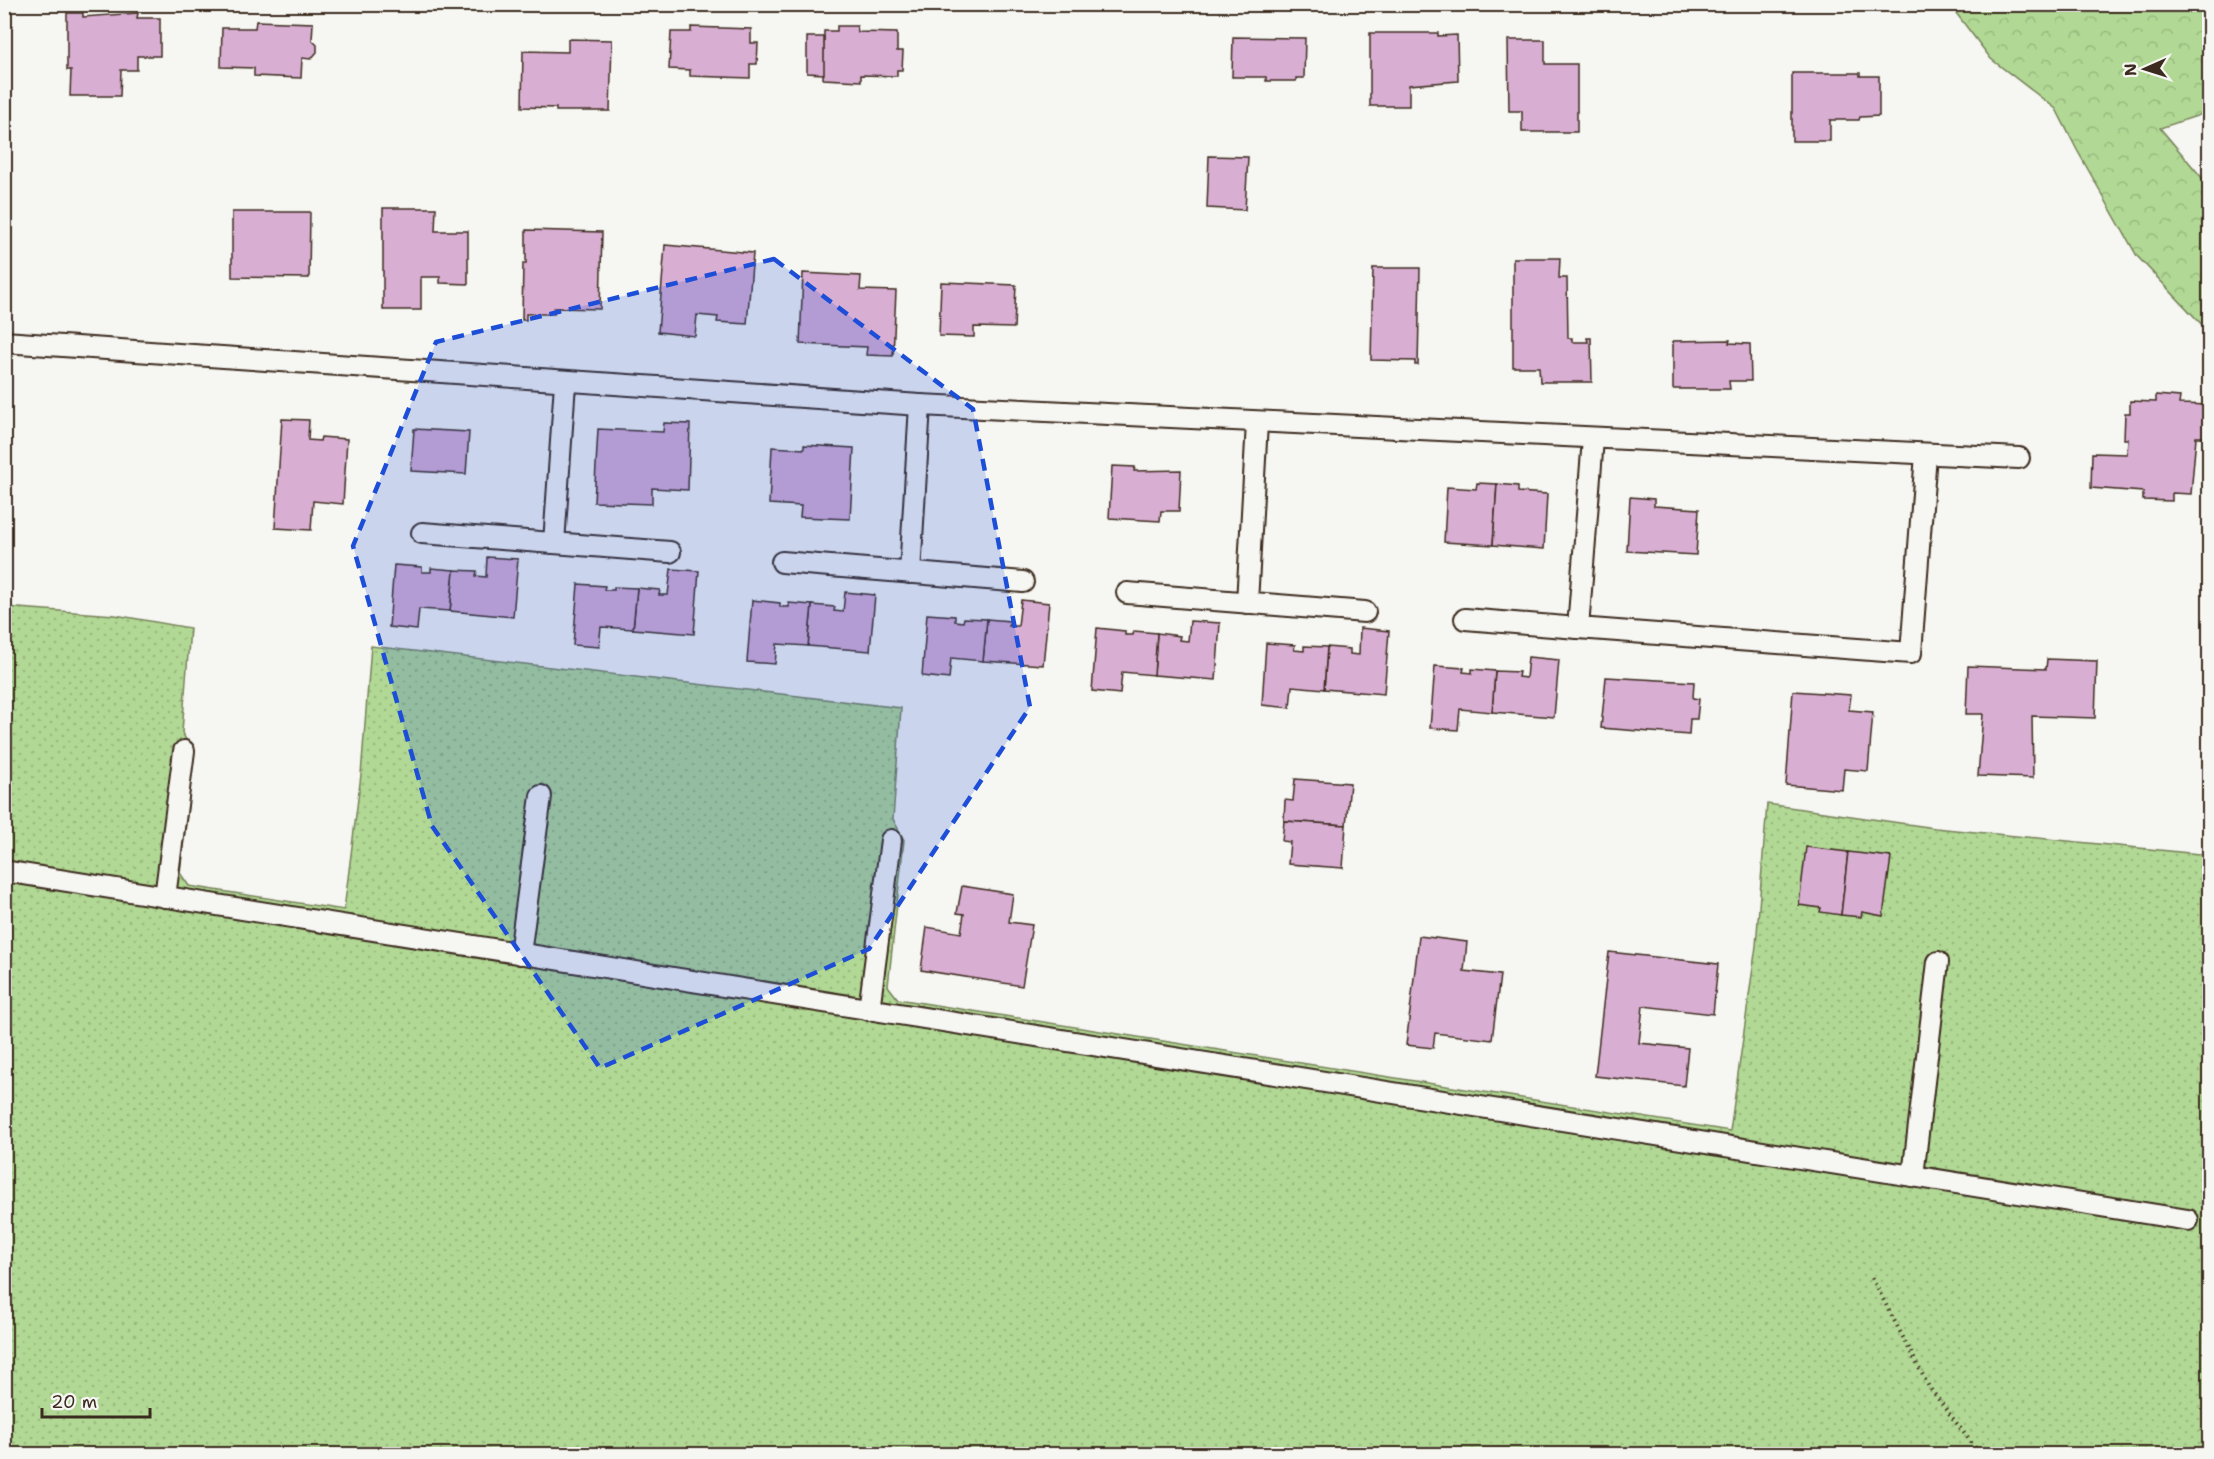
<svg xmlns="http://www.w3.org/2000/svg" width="2214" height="1459" font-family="'Shantell Sans',sans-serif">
<defs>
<pattern id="grass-dots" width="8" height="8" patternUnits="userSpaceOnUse" patternTransform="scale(1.5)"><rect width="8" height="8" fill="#b1d894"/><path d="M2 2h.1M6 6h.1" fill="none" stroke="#99ba7f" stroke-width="1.8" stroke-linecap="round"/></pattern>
<pattern id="forest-crowns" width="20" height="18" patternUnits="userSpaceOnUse" patternTransform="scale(1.5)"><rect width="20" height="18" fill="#b1d894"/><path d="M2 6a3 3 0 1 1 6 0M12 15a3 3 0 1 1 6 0" fill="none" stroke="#99ba7f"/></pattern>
</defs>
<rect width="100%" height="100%" fill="#f6f6f2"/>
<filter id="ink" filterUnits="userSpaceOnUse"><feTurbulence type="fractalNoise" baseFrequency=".0167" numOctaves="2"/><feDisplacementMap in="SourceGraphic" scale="12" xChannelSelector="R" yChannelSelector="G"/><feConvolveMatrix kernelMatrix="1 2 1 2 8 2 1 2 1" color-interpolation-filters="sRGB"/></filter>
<g filter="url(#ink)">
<path fill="url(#grass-dots)" stroke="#768159" stroke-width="1.5" d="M4 607 115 615 190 628 182 732 194 755 180 873 189 886 344 910 361 775 371 646 901 708 893 819 904 840 888 986 898 999 1730 1131 1756 946 1767 804 1935 828 2209 855V1454H5Z"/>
<path fill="url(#forest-crowns)" stroke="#768159" stroke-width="1.5" d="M1950 5H2209V112L2160 128 2209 186V332L2137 256 2077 150 2056 109 1991 59Z"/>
<g fill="#d9aed3" stroke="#3b2a1e" stroke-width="1.5">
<rect x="4" y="8" width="6" height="53"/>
<path d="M67 13H83V17L138 13 137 18H160V56H137V70H121L120 96H70L71 70H67Z"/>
<path d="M256 21 313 23 312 40 317 45V52L311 59 302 58 301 78 254 76V68L221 67 222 28H255Z"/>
<path d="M837 26H857L858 32 897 33V51H903L902 70H897V76L861 75V81L823 79 824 31H837Z"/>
<path d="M691 27 751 29V43H758L757 64H750V78L690 76V70L669 69 671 32H691Z"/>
<path d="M1370 33H1438V36L1457 35 1458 81 1409 85V106H1370Z"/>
<path d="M807 37H824V74L807 73Z"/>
<path d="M1233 37 1305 38 1304 78H1296V81H1266V77H1232Z"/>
<path d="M568 39 612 40 610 111H556V108L522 107 523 51 568 52Z"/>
<path d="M1508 40H1545V64H1577V132H1522V111H1509Z"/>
<path d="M1792 73H1860V76H1879V116L1860 117 1859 120H1830V141H1792Z"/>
<path d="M1209 156 1248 157 1245 210 1207 208Z"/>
<path d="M383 208H436L435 231H468V284L440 283V277H421V310H383Z"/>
<path d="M232 212H310L309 278 232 277Z"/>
<path d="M526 230 602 232 600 309 554 308V314H526V320H522L523 263H526Z"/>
<path d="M665 245 753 253 747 324 717 322 718 317 697 315 695 336 658 332Z"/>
<path d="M1513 258H1560L1559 278H1567L1568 338H1572V342H1588L1587 338H1591L1592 382H1540L1539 367H1513Z"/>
<path d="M1373 268H1420L1418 365H1415V361L1371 360Z"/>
<path d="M803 273 861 276 860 290 896 291 893 356 866 355 867 347 800 344Z"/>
<path d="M941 282 1016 285 1014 328 974 327V337L939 336Z"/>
<path d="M1730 340 1729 343 1750 344 1751 381H1729L1730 389H1673V341Z"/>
<path d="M2156 395 2180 397 2179 404 2210 405V437H2196L2191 494 2172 493V501L2143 500V492L2091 488 2092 453 2127 454 2128 439H2124L2125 413H2130V401L2156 402Z"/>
<path d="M282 419 309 420 308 440 320 441 321 437 347 439 343 504 313 501 311 530 275 528Z"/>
<path d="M664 423 690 424 688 490 652 488V504L594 502 598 429 663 432Z"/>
<path d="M414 429 469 432 466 474 411 471Z"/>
<path d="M804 445 854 448 850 519 800 517 801 506 769 504 772 447 804 449Z"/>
<path d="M1112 466 1135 467 1134 471 1181 470 1179 511H1161L1160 521 1109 518Z"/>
<path d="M1477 483 1497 484 1493 545 1444 542 1447 487 1476 489Z"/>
<path d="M1497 484 1518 486V492L1547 494 1544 549 1493 545Z"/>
<path d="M1630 497 1654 499V506L1699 509 1696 555 1627 551Z"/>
<path d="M487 557 518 559 513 617 450 611 454 570 477 571 476 576 486 577Z"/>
<path d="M394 565 422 567V572H431V568L454 570 450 611 419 609 417 630 389 627Z"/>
<path d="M671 569 699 571 694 634 633 629 637 588 660 590 659 595H668Z"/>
<path d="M578 584 605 586 604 590H614V587L637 588 633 629 601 627 599 647 573 645Z"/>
<path d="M845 592 875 595 870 651 808 646 812 605 835 607 834 611 843 612Z"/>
<path d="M752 600 780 603V607H789V603L812 605 808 646 777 644 775 664 747 662Z"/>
<path d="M1021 600 1049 603 1043 665 983 661 987 619 1010 621 1009 626H1018Z"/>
<path d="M927 614 955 616V621L963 622 964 618 987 619 983 661 951 658 949 679 922 676Z"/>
<path d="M1190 621 1220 623 1216 680 1154 675 1157 633 1180 636 1179 640 1188 641Z"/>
<path d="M1097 628 1125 631V635H1133L1134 631 1157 633 1154 675 1122 672 1120 694 1092 691Z"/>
<path d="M1360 628 1389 631 1384 694 1324 689 1327 647 1350 649V654L1359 655Z"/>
<path d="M1266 643 1295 645 1294 650 1304 651V646L1327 647 1324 689 1292 686 1290 708 1262 705Z"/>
<path d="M1528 657 1559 660 1554 717 1492 712 1495 671 1519 672 1518 677 1526 678Z"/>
<path d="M2047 659 2097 661 2095 718 2032 716 2033 778 1978 776 1983 714H1966L1968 666 2046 669Z"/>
<path d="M1435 666 1464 668 1463 672 1472 673V669L1495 671 1492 712 1460 709 1458 730 1430 728Z"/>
<path d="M1606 677 1694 682 1693 698 1699 699 1697 719H1690L1689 735 1601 728Z"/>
<path d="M1793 691 1851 695 1849 710 1873 712 1868 771 1844 769 1842 790 1786 785Z"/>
<path d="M1295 779 1350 783 1346 825 1284 821 1285 800 1293 801Z"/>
<path d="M1284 821 1346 825 1343 868 1288 864 1290 842 1282 841Z"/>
<path d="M1806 847 1848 852 1841 915 1820 912 1821 908 1799 905Z"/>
<path d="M1848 852 1891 857 1883 916 1862 912 1861 917 1841 915Z"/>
<path d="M962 886 1013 894 1009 922 1032 925 1022 986 921 970 927 927 961 933 964 914 957 913Z"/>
<path d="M1419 936 1467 942 1464 971 1500 975 1492 1040 1435 1033 1433 1048 1406 1045Z"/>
<path d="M1609 952 1718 964 1713 1014 1643 1006 1639 1043 1688 1048 1684 1086 1595 1076Z"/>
</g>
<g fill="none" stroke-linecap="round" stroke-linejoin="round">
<defs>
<g id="lane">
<path d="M4 342 920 405 2019 458"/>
<path d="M1593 439 1578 628 1911 653 1926 454"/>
<path d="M422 533 670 552"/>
<path d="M554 543 565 383"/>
<path d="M782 562 1023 582"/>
<path d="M910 573 920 405"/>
<path d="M1127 593 1365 612"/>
<path d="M1247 603 1257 423"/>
<path d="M1465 619 1578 628"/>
<path d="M4 871 2188 1220"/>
<path d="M165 897 184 751"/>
<path d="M520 954 541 796"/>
<path d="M869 1010 891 840"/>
<path d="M1913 1176 1938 962"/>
</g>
</defs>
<use href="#lane" stroke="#3b2a1e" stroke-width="24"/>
<path stroke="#3b2a1e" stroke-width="4" stroke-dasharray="1.5 4.5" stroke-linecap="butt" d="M1872 1278 1929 1387 1980 1454"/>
<use href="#lane" stroke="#f6f6f2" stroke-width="20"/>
</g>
</g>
<path fill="#1d4ed8" fill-opacity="0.2" stroke="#1d4ed8" stroke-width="4.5" stroke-dasharray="12 8" stroke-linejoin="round" d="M774 259 973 409 1030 707 869 949 600 1068 432 826 353 546 436 342Z"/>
<rect width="2214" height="1459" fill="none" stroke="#f6f6f2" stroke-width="24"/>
<rect x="12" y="12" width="2190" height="1435" fill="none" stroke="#3b2a1e" stroke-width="2" filter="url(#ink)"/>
<g transform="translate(2145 69) rotate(267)" stroke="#f6f6f2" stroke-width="4.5" paint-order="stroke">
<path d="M0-4.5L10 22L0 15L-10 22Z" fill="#3b2a1e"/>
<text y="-9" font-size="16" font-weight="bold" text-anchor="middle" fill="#3b2a1e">N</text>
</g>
<path d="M42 1408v9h108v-9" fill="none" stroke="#3b2a1e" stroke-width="3"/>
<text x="51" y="1408" font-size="18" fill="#3b2a1e" stroke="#f6f6f2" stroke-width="4.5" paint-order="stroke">20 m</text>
</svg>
